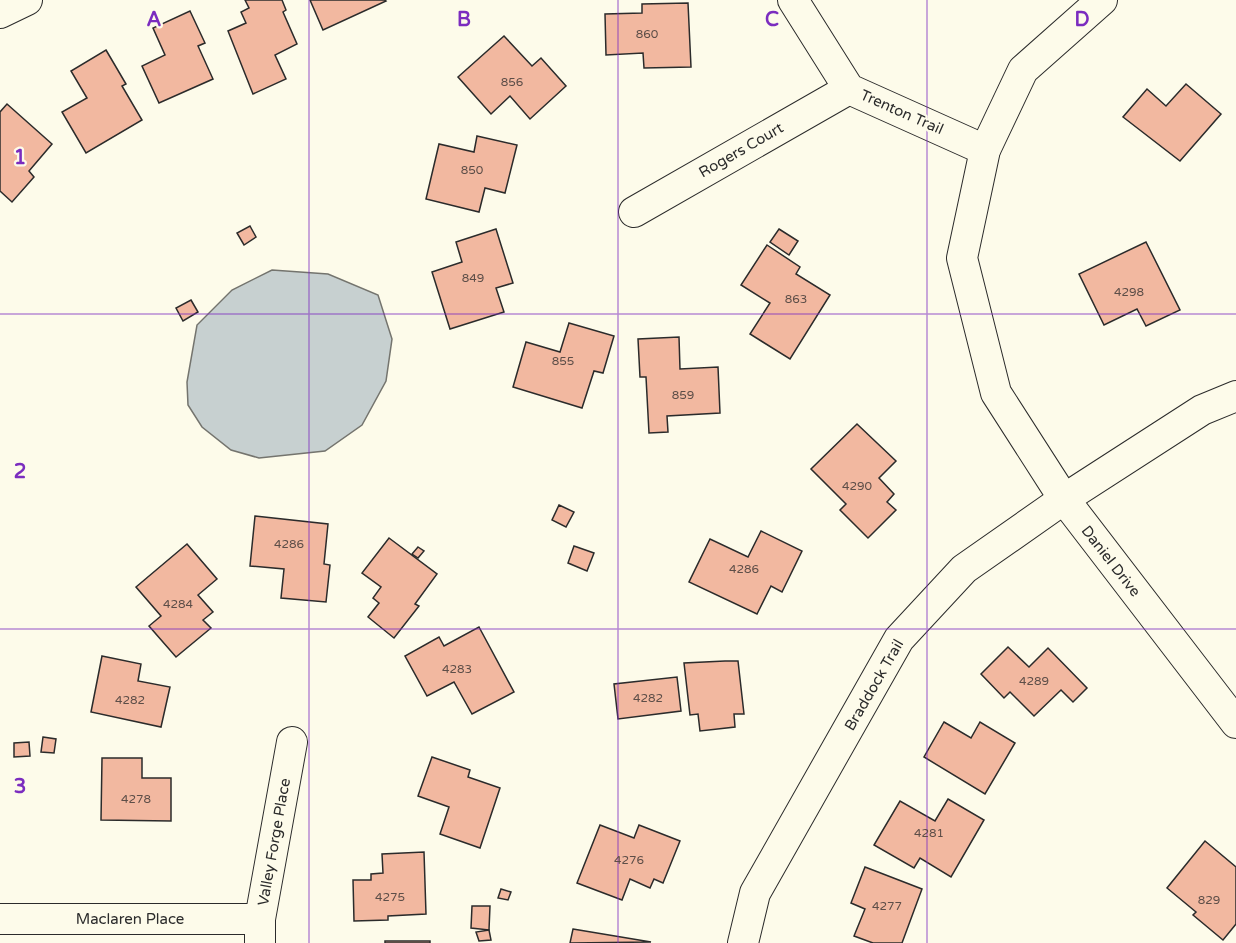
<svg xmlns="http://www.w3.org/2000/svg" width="1236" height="943" font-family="'Varela Round',sans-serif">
<rect width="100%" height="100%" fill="#fdfbea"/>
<path fill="#c7d0d0" stroke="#74746e" stroke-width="1.5" d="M272 270 328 274 378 295 392 339 386 381 362 425 325 451 259 458 231 450 202 427 188 405 187 382 197 325 232 290Z"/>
<g fill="#f2b8a0" stroke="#2b2b2b" stroke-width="1.5">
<path d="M245 0H282L286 10 283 12 297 44 275 55 286 79 253 94 228 31 246 23 241 12 249 8Z"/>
<path d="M310 0H385L386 1 323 30Z"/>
<path d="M688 3 691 67 644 68 643 53 606 55 605 14 642 13V4Z"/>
<path d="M190 11 205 43 198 46 213 79 159 103 142 66 165 55 153 28Z"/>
<path d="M504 36 532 66 541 58 566 86 530 119 510 96 491 114 458 77Z"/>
<path d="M106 50 126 84 122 86 142 120 86 153 62 112 87 98 71 71Z"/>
<path d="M1186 84 1221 114 1180 161 1123 117 1147 89 1166 106Z"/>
<path d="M7 104 52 144 29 171 34 177 12 202 0 191V112Z"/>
<path d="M477 136 517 145 505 193 485 188 479 212 426 199 439 144 474 152Z"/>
<path d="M250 226 256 237 244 245 237 233Z"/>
<path d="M496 229 513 283 496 288 504 312 450 329 432 272 462 262 456 242Z"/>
<path d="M779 229 798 241 789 255 770 242Z"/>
<path d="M1146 242 1180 310 1146 326 1137 309 1104 325 1079 274Z"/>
<path d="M767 245 800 267 796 274 830 295 790 359 750 334 770 303 741 285Z"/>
<path d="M191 300 198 312 183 321 176 308Z"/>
<path d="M569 323 614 336 603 373 594 371 582 408 513 387 526 342 560 352Z"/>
<path d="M679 337 680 369 718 367 720 413 667 416 668 432 649 433 646 377H640L638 339Z"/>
<path d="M857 424 896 461 879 478 894 494 887 502 896 510 868 538 840 510 846 504 811 469Z"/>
<path d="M559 505 574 512 566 527 552 520Z"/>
<path d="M255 516 328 524 324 564 330 565 326 602 281 598 284 569 250 566Z"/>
<path d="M761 531 802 551 782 592 771 586 757 614 689 582 710 539 748 557Z"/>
<path d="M389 538 437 574 415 604 419 606 394 638 368 617 379 603 373 598 381 587 362 573Z"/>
<path d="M187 544 217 579 198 595 213 612 203 620 211 628 176 657 149 626 161 616 136 587Z"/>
<path d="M574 546 594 553 587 571 568 563Z"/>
<path d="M418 547 424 551 418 558 412 554Z"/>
<path d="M479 627 514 692 472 714 454 682 427 696 405 656 439 637 444 646Z"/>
<path d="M1008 647 1029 667 1048 648 1087 688 1073 702 1061 690 1034 716 1010 692 1004 698 981 674Z"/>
<path d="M102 656 141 664 138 681 170 687 161 727 91 712Z"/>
<path d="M725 661H738L744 714H734L735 727 700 731 698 714 690 715 684 663Z"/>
<path d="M677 677 681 711 618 719 614 684Z"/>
<path d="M944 722 971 738 980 722 1015 743 985 794 924 757Z"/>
<path d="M43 737 56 739 54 753 41 752Z"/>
<path d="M29 742 30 756 14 757V743Z"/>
<path d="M432 757 470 770 468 777 500 788 480 848 440 834 449 807 418 796Z"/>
<path d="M102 758H142V778H171V821L101 820Z"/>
<path d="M948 799 984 820 951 877 920 858 914 868 874 845 900 801 935 821Z"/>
<path d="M600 825 634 838 639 825 680 841 663 883 654 879 650 888 630 879 622 900 577 883Z"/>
<path d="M1205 841 1236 867V924L1223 940 1193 915 1196 912 1167 888Z"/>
<path d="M424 852 426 914 388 916V920L354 921 353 880H371V874L383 873 382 854Z"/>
<path d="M865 867 922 889 902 943H873L854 936 865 909 851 903Z"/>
<path d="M501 889 511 892 508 900 498 898Z"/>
<path d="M472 906H490L489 930 471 928Z"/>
<path d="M573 929 651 942 570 943Z"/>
<path d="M489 930 491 940 479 941 476 932Z"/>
<rect x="385" y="941" width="45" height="2"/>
</g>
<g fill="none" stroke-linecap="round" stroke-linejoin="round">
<defs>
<g id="minor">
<path d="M793 0 849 89 985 150"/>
<path d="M1102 0 1023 70 985 150 962 258 996 393 1064 499 1236 723"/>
<path d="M0 13 27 0"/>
<path d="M634 212 849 89"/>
<path d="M0 919H260"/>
<path d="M260 943V919L292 742"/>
<path d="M743 943 755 893 899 639 964 569 1064 499 1202 410 1236 396"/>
</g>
</defs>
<use href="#minor" stroke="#2b2b2b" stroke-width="32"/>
<use href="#minor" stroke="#fdfbea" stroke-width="30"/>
</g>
<path fill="none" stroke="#7b2cbf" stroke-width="1.5" stroke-opacity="0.55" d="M309 0V943M618 0V943M927 0V943M0 314H1236M0 629H1236"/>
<g text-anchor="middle" stroke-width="4.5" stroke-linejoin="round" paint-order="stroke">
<g font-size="12" fill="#5d4e48">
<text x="647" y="38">860</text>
<text x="512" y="86">856</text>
<text x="472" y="174">850</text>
<text x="473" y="282">849</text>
<text x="1129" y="296">4298</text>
<text x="796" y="303">863</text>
<text x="563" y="365">855</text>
<text x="683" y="399">859</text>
<text x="857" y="490">4290</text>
<text x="289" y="548">4286</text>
<text x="744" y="573">4286</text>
<text x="178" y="608">4284</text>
<text x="457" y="673">4283</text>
<text x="1034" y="685">4289</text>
<text x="648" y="702">4282</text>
<text x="130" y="704">4282</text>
<text x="136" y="803">4278</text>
<text x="929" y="837">4281</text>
<text x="629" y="864">4276</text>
<text x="390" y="901">4275</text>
<text x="1209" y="904">829</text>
<text x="887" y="910">4277</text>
</g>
<g font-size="15" fill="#2b2b2b" stroke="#fdfbea">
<text transform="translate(902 112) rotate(24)" y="5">Trenton Trail</text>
<text transform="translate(741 150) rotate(-30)" y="5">Rogers Court</text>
<text transform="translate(1111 561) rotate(52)" y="5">Daniel Drive</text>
<text transform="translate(874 685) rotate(-60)" y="5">Braddock Trail</text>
<text transform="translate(274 842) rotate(-80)" y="5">Valley Forge Place</text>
<text x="130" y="924">Maclaren Place</text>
</g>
</g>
<g font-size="20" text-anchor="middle" font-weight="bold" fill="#7b2cbf" stroke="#fdfbea" stroke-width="4.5" stroke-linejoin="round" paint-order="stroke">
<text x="154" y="26">A</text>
<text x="464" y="26">B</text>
<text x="772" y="26">C</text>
<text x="1082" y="26">D</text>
<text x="20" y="164">1</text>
<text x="20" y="478">2</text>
<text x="20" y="793">3</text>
</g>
</svg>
